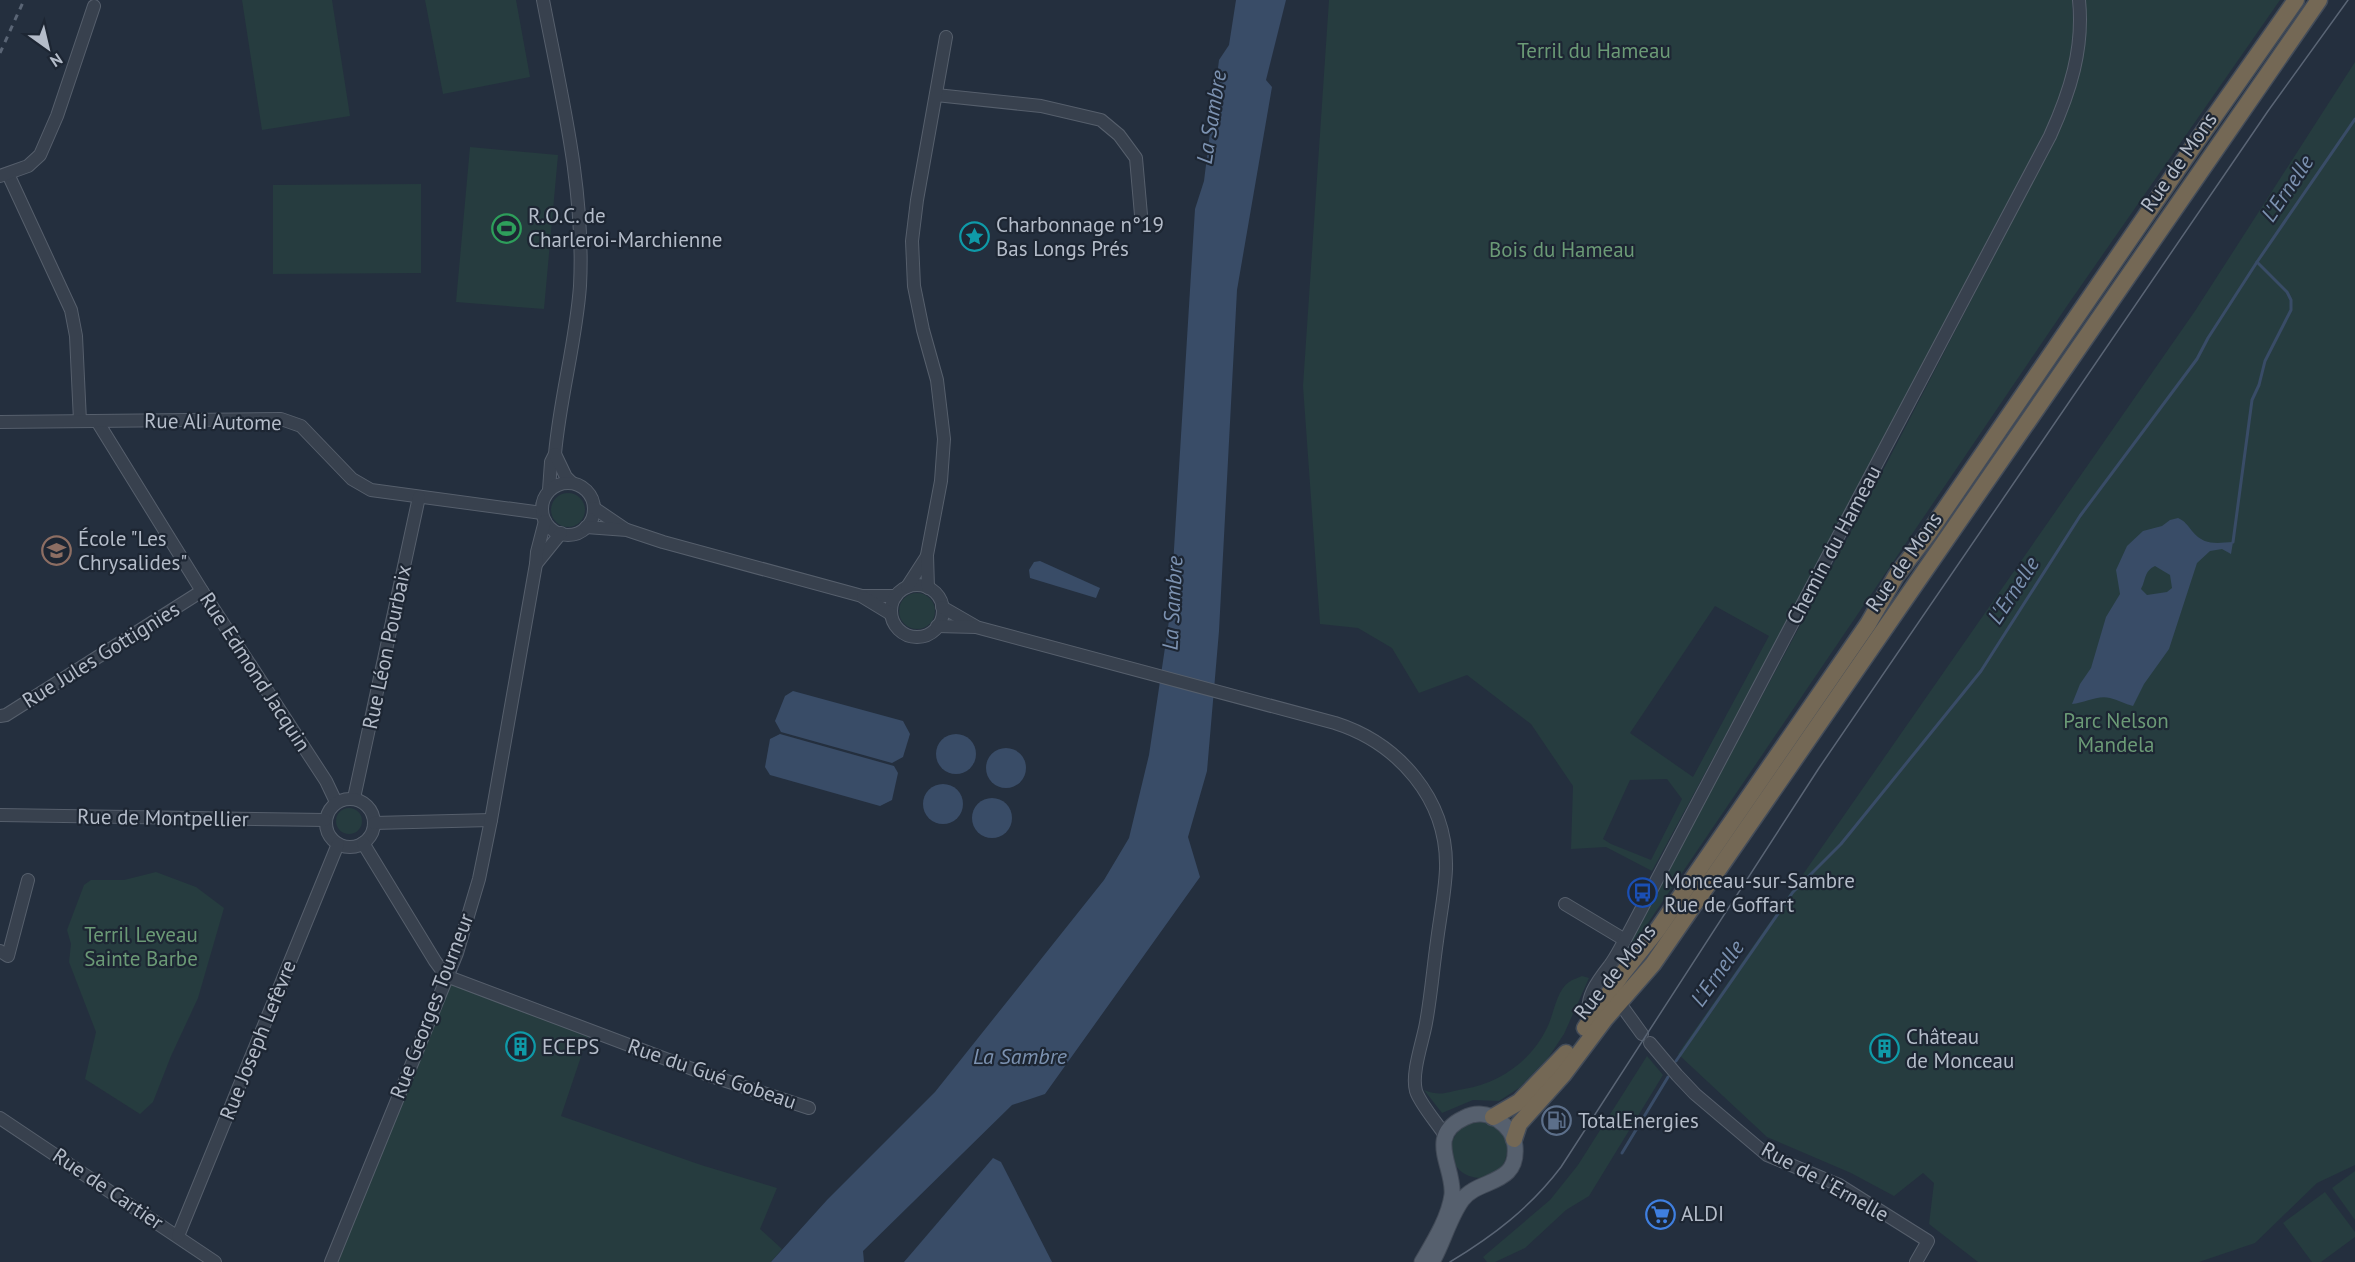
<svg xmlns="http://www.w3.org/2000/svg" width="2355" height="1262" font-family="'PT Sans',sans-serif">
<rect width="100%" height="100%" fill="#242f3e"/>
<g fill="#263c3f" fill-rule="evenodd">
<path d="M242 0H332L350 116 262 130Z"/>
<path d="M425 0H516L530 77 443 94Z"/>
<path d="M1329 0H2072C2072 14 2075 29 2073 42 2070 70 2061 97 2050 123L1777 640 1652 871 1606 847 1571 849 1573 786 1531 724 1467 675 1419 693 1392 648 1358 628 1320 624 1303 386ZM1715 606 1769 636 1693 777 1630 733ZM1667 779 1682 799 1651 860 1611 844 1603 839 1630 780Z"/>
<path d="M2083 0H2280L2069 303 1629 951 1626 948 1862 511 2056 136Z"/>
<path d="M2355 62V1165L2317 1183 2255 1243 2199 1262H1978L1929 1224 1934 1183 1923 1173 1894 1196 1851 1173 1767 1137 1678 1054 2195 311Z"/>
<path d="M470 147 558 155 544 309 456 302Z"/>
<path d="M421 184V273L273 274V185Z"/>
<circle cx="568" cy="510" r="17"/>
<circle cx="917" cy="611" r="18"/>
<circle cx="349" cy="821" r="13"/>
<path d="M156 872 196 887 224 908 198 998 171 1056 153 1102 140 1114 85 1079 96 1032 69 962 71 944 67 930 84 885 91 880H124Z"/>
<path d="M446 976 590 1030 561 1116 701 1165 777 1188 760 1229 782 1249 771 1262H331Z"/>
<path d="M1582 976 1589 978 1564 1034 1548 1058 1519 1088 1499 1101 1473 1100 1442 1113 1424 1090C1442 1097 1446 1092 1464 1089 1500 1083 1531 1061 1547 1028 1554 1014 1556 991 1569 982 1573 979 1578 978 1582 976Z"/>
<path d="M1647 1056 1663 1075 1589 1196 1566 1210 1525 1248 1495 1262H1487L1483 1257 1550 1200 1578 1165Z"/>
<circle cx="1479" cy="1150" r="28"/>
<path d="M2355 1171V1220L2332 1188Z"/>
<path d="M2325 1192 2355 1232V1237L2321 1262H2312L2283 1223Z"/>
</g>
<g fill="#394c67" fill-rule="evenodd">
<path d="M1236 0H1286L1266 80 1272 87 1237 290 1219 631 1207 771 1188 837 1200 877 1045 1094 1012 1105 863 1251 864 1262H771L827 1200 935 1092 1104 880 1129 838 1149 755 1170 614 1195 209 1204 181 1219 60 1229 45Z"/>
<path d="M2178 518C2185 521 2187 525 2192 531 2204 546 2217 543 2233 542L2231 554 2222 549 2210 551 2197 563 2169 649 2144 684 2133 706C2125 704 2118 700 2110 698 2097 695 2085 703 2072 704L2080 684 2091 668 2106 617 2120 594 2116 570 2127 546 2143 531 2162 526 2170 520ZM2155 566 2170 575 2172 588 2167 592 2147 595 2141 589C2146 580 2144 571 2155 566Z"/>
<path d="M1040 561 1100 588 1096 598 1030 578 1029 570 1034 562Z"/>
<path d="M793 691 903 721 910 734 903 757 892 763 781 732 775 721 785 696Z"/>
<path d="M780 734 894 766 898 773 892 800 880 806 770 775 765 767 770 739Z"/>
<circle cx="956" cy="754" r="20"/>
<circle cx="1006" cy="768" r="20"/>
<circle cx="943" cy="804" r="20"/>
<circle cx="992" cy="818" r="20"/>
<path d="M993 1158 1001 1162 1052 1262H904Z"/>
</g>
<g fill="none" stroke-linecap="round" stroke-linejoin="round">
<g stroke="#394c67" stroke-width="3">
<path d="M2233 542 2252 400 2259 385 2265 361 2291 310V300L2287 292 2257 262"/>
<path d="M1676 1061 1793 892 1841 844 1981 671 2080 516 2197 359 2208 338 2257 262 2355 119"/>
<path d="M1622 1153 1668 1077"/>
</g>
<defs>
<g id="minor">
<path d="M543 0C561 94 585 189 580 286 576 342 560 397 555 454L551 462 549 490"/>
<path d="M936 95 1041 106 1101 120 1119 135 1136 158 1141 215"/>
<path d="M8 174 71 310 76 336 80 421"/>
<path d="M0 176 28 166 40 155 57 116 94 6"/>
<path d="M97 421 202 591 326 781 336 802"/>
<path d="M0 422 281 419 301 426 352 479 371 490 542 513"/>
<path d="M555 454 566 477 572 483"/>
<circle cx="568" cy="509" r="26"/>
<path d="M594 508 625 529"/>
<path d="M586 527 627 530 663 542 862 596H896"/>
<path d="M536 564 561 533"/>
<circle cx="917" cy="611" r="26"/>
<path d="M907 587 927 556"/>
<path d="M928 588 927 555 941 481 944 439 937 380 923 330 914 286 912 241 917 200 946 37"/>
<path d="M863 597 891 614"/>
<path d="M942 607 975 626"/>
<path d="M937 626 976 627 1335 723C1398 743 1448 799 1446 869 1445 893 1440 917 1437 941 1433 969 1431 996 1426 1023 1423 1041 1411 1073 1416 1091 1420 1104 1438 1124 1446 1137"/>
<path d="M0 716 6 715 202 591"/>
<path d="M354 798 419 497"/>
<circle cx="350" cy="823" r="24"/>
<path d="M0 815 325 820"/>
<path d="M374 823 491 820"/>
<path d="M363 843 435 961 446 976"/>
<path d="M1565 904 1625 940"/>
<path d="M0 951 8 956 28 880"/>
<path d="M446 976 711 1076 809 1108"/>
<path d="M1616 998 1642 1034"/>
<path d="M1591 1019C1582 1000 1599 979 1610 965 1616 957 1620 948 1625 940L2050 136C2070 92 2084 49 2079 0"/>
<path d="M1650 1043 1677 1075 1695 1094 1767 1155 1839 1185 1928 1241 1916 1262"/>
<path d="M0 1118 215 1262"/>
<path d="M178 1236 338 844"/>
<path d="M331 1262 457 953 479 879 491 820 536 564 537 552 545 521"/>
</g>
<path id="major" d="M1422 1262C1433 1243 1449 1218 1452 1195 1455 1168 1425 1136 1464 1118 1475 1112 1488 1113 1498 1120 1507 1126 1514 1135 1515 1146 1519 1186 1478 1178 1462 1200 1449 1218 1443 1243 1432 1262"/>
<g id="highway">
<path d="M1585 1028 1622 974 1658 929 1868 624 1896 576 1928 534 2197 141 2296 0"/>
<path d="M1493 1117 1519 1102 1566 1053"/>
<path d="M1514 1139 1519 1124 1563 1075 1605 1019 1653 964 2319 0"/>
</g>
</defs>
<use href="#minor" stroke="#565f6c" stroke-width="14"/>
<use href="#major" stroke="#414a57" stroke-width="17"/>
<use href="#highway" stroke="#434c59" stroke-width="19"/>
<use href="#minor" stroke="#38414e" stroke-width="12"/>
<use href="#major" stroke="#56606e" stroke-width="15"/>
<use href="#highway" stroke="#746855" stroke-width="16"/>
<path stroke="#5a6575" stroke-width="1.5" d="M1450 1262C1493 1236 1530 1208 1561 1167L1819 768 2268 111 2348 0"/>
<path stroke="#5a6575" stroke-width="3" stroke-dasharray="6 6" stroke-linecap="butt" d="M0 53 24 0"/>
</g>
<defs>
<symbol id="stadium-ring" viewBox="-11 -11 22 22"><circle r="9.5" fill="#1d2633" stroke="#2e9e5b" stroke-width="1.5"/><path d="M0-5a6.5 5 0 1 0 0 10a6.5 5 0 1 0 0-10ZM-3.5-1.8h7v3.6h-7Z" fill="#2e9e5b"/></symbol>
<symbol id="sight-ring" viewBox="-11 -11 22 22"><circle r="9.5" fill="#1d2633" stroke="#0f9aa8" stroke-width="1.5"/><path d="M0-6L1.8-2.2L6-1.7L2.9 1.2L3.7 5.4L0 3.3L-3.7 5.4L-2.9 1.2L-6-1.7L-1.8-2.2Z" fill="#0f9aa8"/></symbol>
<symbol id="school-ring" viewBox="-11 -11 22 22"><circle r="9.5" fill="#1d2633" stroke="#8d6e63" stroke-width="1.5"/><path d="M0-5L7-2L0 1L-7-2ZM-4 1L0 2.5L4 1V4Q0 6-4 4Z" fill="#8d6e63"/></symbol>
<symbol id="bus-ring" viewBox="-11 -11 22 22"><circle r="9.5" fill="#1d2633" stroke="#1a4fb4" stroke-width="1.5"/><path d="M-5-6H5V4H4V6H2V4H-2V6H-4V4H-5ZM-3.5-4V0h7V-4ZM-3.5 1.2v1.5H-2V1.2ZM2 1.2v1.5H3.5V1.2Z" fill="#1a4fb4"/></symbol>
<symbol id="building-ring" viewBox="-11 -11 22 22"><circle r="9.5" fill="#1d2633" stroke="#0f9aa8" stroke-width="1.5"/><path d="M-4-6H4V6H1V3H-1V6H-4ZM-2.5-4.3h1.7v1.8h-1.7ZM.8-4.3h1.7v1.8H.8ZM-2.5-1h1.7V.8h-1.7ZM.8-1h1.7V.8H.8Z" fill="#0f9aa8"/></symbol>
<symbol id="fuel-ring" viewBox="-11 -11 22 22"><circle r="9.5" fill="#1d2633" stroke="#5c6f8a" stroke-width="1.5"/><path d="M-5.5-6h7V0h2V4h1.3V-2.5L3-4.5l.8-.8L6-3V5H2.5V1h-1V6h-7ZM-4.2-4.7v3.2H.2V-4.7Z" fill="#5c6f8a"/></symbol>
<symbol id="supermarket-ring" viewBox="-11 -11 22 22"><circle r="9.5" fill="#1d2633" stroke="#3f7fe0" stroke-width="1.5"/><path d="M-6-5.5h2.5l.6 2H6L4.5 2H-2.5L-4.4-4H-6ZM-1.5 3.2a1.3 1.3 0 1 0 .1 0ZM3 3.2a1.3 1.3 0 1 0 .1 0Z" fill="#3f7fe0"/></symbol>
</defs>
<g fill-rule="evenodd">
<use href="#stadium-ring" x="490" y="212" width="33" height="33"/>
<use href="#sight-ring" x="958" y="220" width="33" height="33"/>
<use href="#school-ring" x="40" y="534" width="33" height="33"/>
<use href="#bus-ring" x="1626" y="876" width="33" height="33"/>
<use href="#building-ring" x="504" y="1030" width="33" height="33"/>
<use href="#building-ring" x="1868" y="1032" width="33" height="33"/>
<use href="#fuel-ring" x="1540" y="1104" width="33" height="33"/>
<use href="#supermarket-ring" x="1644" y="1198" width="33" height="33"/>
</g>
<g text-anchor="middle" stroke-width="4.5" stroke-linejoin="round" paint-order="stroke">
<g font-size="21" fill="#6b9a76" stroke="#1d2633">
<text x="1594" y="58">Terril du Hameau</text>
<text x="1562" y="257">Bois du Hameau</text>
<text x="2116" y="728">Parc Nelson<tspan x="2116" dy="24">Mandela</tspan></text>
<text x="141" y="942">Terril Leveau<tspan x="141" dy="24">Sainte Barbe</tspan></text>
</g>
<g font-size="21" fill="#b4bcc9" stroke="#1d2633">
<text transform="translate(2179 162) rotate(-55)" y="7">Rue de Mons</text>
<text transform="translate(213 422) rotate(1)" y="7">Rue Ali Autome</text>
<text transform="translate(1834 545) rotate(-62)" y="7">Chemin du Hameau</text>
<text transform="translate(1904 562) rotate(-55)" y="7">Rue de Mons</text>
<text transform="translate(387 647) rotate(-78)" y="7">Rue Léon Pourbaix</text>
<text transform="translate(101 655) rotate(-32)" y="7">Rue Jules Gottignies</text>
<text transform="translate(255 672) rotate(57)" y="7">Rue Edmond Jacquin</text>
<text transform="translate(163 818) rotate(1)" y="7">Rue de Montpellier</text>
<text transform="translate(1615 972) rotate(-51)" y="7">Rue de Mons</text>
<text transform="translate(432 1006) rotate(-69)" y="7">Rue Georges Tourneur</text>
<text transform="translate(258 1040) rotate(-68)" y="7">Rue Joseph Lefèvre</text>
<text transform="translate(712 1074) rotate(19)" y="7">Rue du Gué Gobeau</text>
<text transform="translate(1825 1182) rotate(29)" y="7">Rue de l'Ernelle</text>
<text transform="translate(108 1189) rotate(34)" y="7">Rue de Cartier</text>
</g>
<g font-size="21" fill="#b4bcc9" stroke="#1d2633" text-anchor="start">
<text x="528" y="223">R.O.C. de<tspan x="528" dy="24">Charleroi-Marchienne</tspan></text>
<text x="996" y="232">Charbonnage n°19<tspan x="996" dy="24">Bas Longs Prés</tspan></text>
<text x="78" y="546">École "Les<tspan x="78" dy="24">Chrysalides"</tspan></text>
<text x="1664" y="888">Monceau-sur-Sambre<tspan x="1664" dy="24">Rue de Goffart</tspan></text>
<text x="1906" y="1044">Château<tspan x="1906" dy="24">de Monceau</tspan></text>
<text x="542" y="1054">ECEPS</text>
<text x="1578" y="1128">TotalEnergies</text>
<text x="1681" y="1221">ALDI</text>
</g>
<g font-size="22" font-style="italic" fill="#7c92b1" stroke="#1d2633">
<text transform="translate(1211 117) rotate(-81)" y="8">La Sambre</text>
<text transform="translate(2287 188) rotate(-56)" y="8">L'Ernelle</text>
<text transform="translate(2013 590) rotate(-57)" y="8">L'Ernelle</text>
<text transform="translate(1172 603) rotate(-87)" y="8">La Sambre</text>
<text transform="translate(1717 973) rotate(-55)" y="8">L'Ernelle</text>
<text x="1020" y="1064">La Sambre</text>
</g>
</g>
<g transform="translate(48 48) rotate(146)" stroke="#1d2633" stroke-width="4.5" paint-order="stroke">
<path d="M0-4.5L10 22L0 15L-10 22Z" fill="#b4bcc9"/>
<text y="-9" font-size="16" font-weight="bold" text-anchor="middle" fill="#b4bcc9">N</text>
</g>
</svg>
